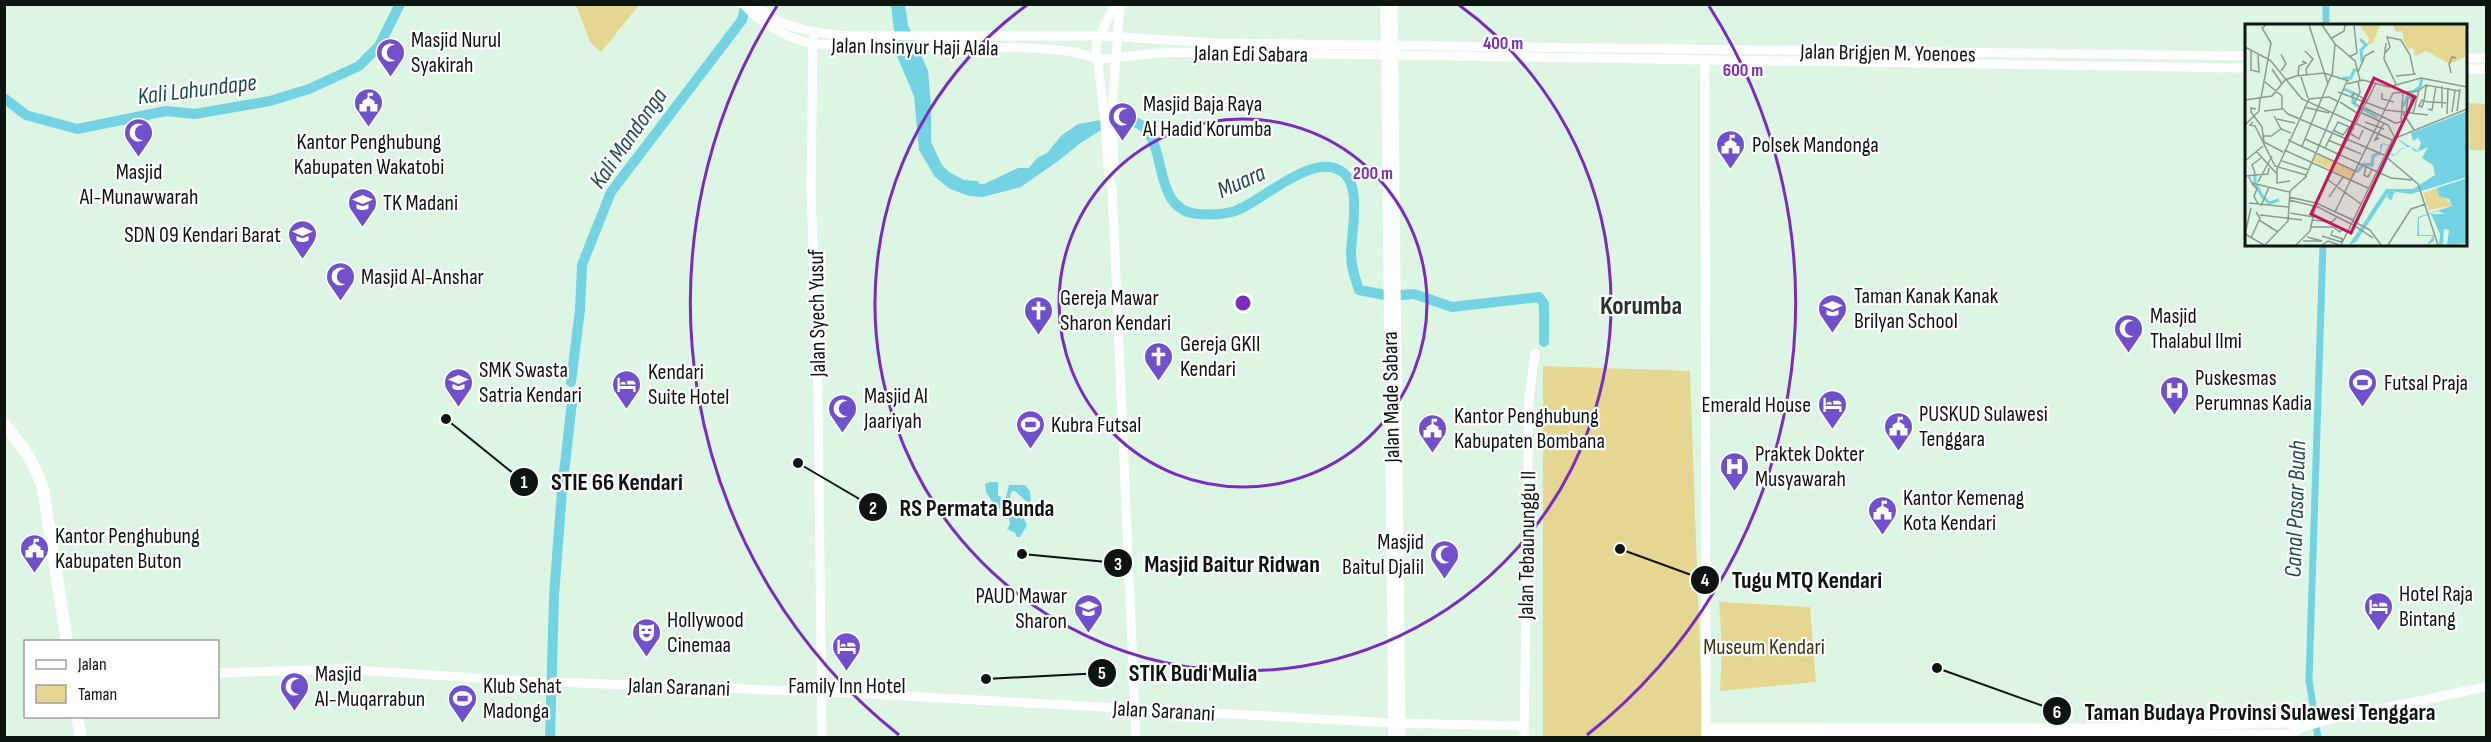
<svg xmlns="http://www.w3.org/2000/svg" width="2491" height="742" font-family="'Sofia Sans Condensed',sans-serif">
<rect width="100%" height="100%" fill="#ddf6e4"/>
<g fill="#e5d791">
<path d="M576 5H639L601 52 590 42Z"/>
<path d="M2469 103 2486 104V150H2470Z"/>
<path d="M1543 366 1690 371 1703 737 1543 738Z"/>
<path d="M1719 602 1810 607 1816 682 1720 691 1722 646Z"/>
</g>
<g fill="#73d3e2">
<path d="M891 5H905L908 25 928 71 931 106V142L942 165 949 172 964 180 978 181 980 184H984L1018 168H1029L1037 158 1047 153 1062 135 1078 124 1101 120V130L1082 142 1058 161 1021 187 983 197 969 196 950 189 935 177 919 150 914 96 897 56Z"/>
<path d="M990 482H998V495L1003 499 1006 497 1009 485H1025L1030 491 1031 501 1027 502 1015 491H1012L1010 496 1012 512H1023L1027 510 1023 517 1027 525 1020 537H1017L1015 533 1007 529 1010 525 1009 517 1004 509 996 508 986 492 985 484Z"/>
</g>
<g fill="none" stroke-linecap="round" stroke-linejoin="round">
<g stroke="#73d3e2" stroke-width="7">
<path d="M2326 4V26"/>
<path d="M2318 738 2309 680 2323 244"/>
</g>
<g stroke="#73d3e2" stroke-width="10">
<path d="M4 98 26 115 77 129 166 111 195 114 270 101 309 89 359 66 379 46 400 4"/>
<path d="M1103 126C1112 125 1127 119 1135 122 1171 135 1148 210 1198 214 1211 215 1222 215 1235 211 1263 201 1312 152 1341 171 1363 184 1351 233 1351 254 1351 267 1355 278 1359 290L1390 296 1414 294 1452 307 1539 297 1544 304V342"/>
<path d="M571 382 580 310 582 265 611 192 742 20 746 4"/>
<path d="M550 738 554 596 562 491 572 402"/>
</g>
<g stroke="#fff" stroke-width="9">
<path d="M743 4C763 25 784 36 812 44L1031 48 1068 51 1103 59 1158 53 1196 52 2246 68"/>
<path d="M754 4C781 29 815 33 849 36H1105L1214 43 2246 56"/>
<path d="M1115 4 1097 41 1096 47 1104 112 1109 178 1112 186 1136 738"/>
<path d="M1385 4 1393 738"/>
<path d="M1393 4 1401 738"/>
<path d="M813 38 811 190 818 394 822 738"/>
<path d="M2466 58H2486"/>
<path d="M1705 60 1706 738"/>
<path d="M2466 69H2486"/>
<path d="M1114 172 1112 108 1120 4"/>
<path d="M218 673 339 669 543 682"/>
<path d="M553 682 850 693 1393 723 1524 726"/>
<path d="M1706 728H2084L2289 723 2301 728"/>
<path d="M1706 737 2290 734 2301 728 2331 719 2486 687"/>
<path d="M1524 738 1529 399 1535 353"/>
</g>
<g stroke="#fff" stroke-width="12">
<path d="M4 424C22 445 35 463 43 489L67 642"/>
<path d="M77 716 81 738"/>
</g>
</g>
<g fill="none" stroke="#7b2cbf" stroke-width="3">
<circle cx="1243" cy="303" r="184"/>
<path d="M1459 5A368 368 0 1 1 1027 5"/>
<path d="M899 735A552 552 0 0 1 777 6M1709 6A552 552 0 0 1 1587 735"/>
</g>
<defs>
<symbol id="mosque-pin" viewBox="-11 -11 22 30"><path d="M0 17L-7.5 6A9.5 9.5 0 1 1 7.5 6Z" fill="#7151cb" stroke="#fff"/><path d="M3.5-4.9A6 6 0 1 0 3.5 4.9A5 5 0 1 1 3.5-4.9Z" fill="#fff"/></symbol>
<symbol id="civic-pin" viewBox="-11 -11 22 30"><path d="M0 17L-7.5 6A9.5 9.5 0 1 1 7.5 6Z" fill="#7151cb" stroke="#fff"/><path d="M-.6-6.5H3V-4.5H.6V-3L4-1V1h2V6H-6V1h2V-1L-.6-3ZM-1.2 2.5V6h2.4V2.5Z" fill="#fff"/></symbol>
<symbol id="school-pin" viewBox="-11 -11 22 30"><path d="M0 17L-7.5 6A9.5 9.5 0 1 1 7.5 6Z" fill="#7151cb" stroke="#fff"/><path d="M0-5L7-2L0 1L-7-2ZM-4 1L0 2.5L4 1V4Q0 6-4 4Z" fill="#fff"/></symbol>
<symbol id="church-pin" viewBox="-11 -11 22 30"><path d="M0 17L-7.5 6A9.5 9.5 0 1 1 7.5 6Z" fill="#7151cb" stroke="#fff"/><path d="M-1.2-6h2.4v3.5h3.3v2.4h-3.3V6h-2.4V-.1h-3.3v-2.4h3.3Z" fill="#fff"/></symbol>
<symbol id="stadium-pin" viewBox="-11 -11 22 30"><path d="M0 17L-7.5 6A9.5 9.5 0 1 1 7.5 6Z" fill="#7151cb" stroke="#fff"/><path d="M0-5a6.5 5 0 1 0 0 10a6.5 5 0 1 0 0-10ZM-3.5-1.8h7v3.6h-7Z" fill="#fff"/></symbol>
<symbol id="hotel-pin" viewBox="-11 -11 22 30"><path d="M0 17L-7.5 6A9.5 9.5 0 1 1 7.5 6Z" fill="#7151cb" stroke="#fff"/><path d="M-6-4.5h1.5V1H6V5H4.5V3h-9V5H-6ZM-4 0a1.8 1.8 0 1 1 3.6 0ZM.5 0V-2.5h3Q6-2.5 6 0Z" fill="#fff"/></symbol>
<symbol id="hospital-pin" viewBox="-11 -11 22 30"><path d="M0 17L-7.5 6A9.5 9.5 0 1 1 7.5 6Z" fill="#7151cb" stroke="#fff"/><path d="M-5-5h3v3.5h4V-5h3V5h-3V1.5h-4V5h-3Z" fill="#fff"/></symbol>
<symbol id="theatre-pin" viewBox="-11 -11 22 30"><path d="M0 17L-7.5 6A9.5 9.5 0 1 1 7.5 6Z" fill="#7151cb" stroke="#fff"/><path d="M-5-5.5Q0-4 5-5.5V0Q5 5 0 6Q-5 5-5 0ZM-3.3-2.5H-1v1.5H-3.3ZM1-2.5H3.3v1.5H1ZM-2.8 1Q0 5.5 2.8 1Z" fill="#fff"/></symbol>
</defs>
<g fill-rule="evenodd">
<use href="#mosque-pin" x="374" y="36" width="33" height="45"/>
<use href="#civic-pin" x="352" y="86" width="33" height="45"/>
<use href="#mosque-pin" x="1106" y="100" width="33" height="45"/>
<use href="#mosque-pin" x="122" y="116" width="33" height="45"/>
<use href="#civic-pin" x="1714" y="128" width="33" height="45"/>
<use href="#school-pin" x="346" y="186" width="33" height="45"/>
<use href="#school-pin" x="286" y="218" width="33" height="45"/>
<use href="#mosque-pin" x="324" y="260" width="33" height="45"/>
<use href="#school-pin" x="1816" y="292" width="33" height="45"/>
<use href="#church-pin" x="1022" y="294" width="33" height="45"/>
<use href="#mosque-pin" x="2112" y="312" width="33" height="45"/>
<use href="#church-pin" x="1142" y="340" width="33" height="45"/>
<use href="#school-pin" x="442" y="366" width="33" height="45"/>
<use href="#stadium-pin" x="2346" y="366" width="33" height="45"/>
<use href="#hotel-pin" x="610" y="368" width="33" height="45"/>
<use href="#hospital-pin" x="2158" y="374" width="33" height="45"/>
<use href="#hotel-pin" x="1816" y="388" width="33" height="45"/>
<use href="#mosque-pin" x="826" y="392" width="33" height="45"/>
<use href="#stadium-pin" x="1014" y="408" width="33" height="45"/>
<use href="#civic-pin" x="1882" y="410" width="33" height="45"/>
<use href="#civic-pin" x="1416" y="412" width="33" height="45"/>
<use href="#hospital-pin" x="1718" y="450" width="33" height="45"/>
<use href="#civic-pin" x="1866" y="494" width="33" height="45"/>
<use href="#civic-pin" x="18" y="532" width="33" height="45"/>
<use href="#mosque-pin" x="1428" y="538" width="33" height="45"/>
<use href="#hotel-pin" x="2362" y="590" width="33" height="45"/>
<use href="#school-pin" x="1072" y="592" width="33" height="45"/>
<use href="#theatre-pin" x="630" y="616" width="33" height="45"/>
<use href="#hotel-pin" x="830" y="630" width="33" height="45"/>
<use href="#mosque-pin" x="278" y="670" width="33" height="45"/>
<use href="#stadium-pin" x="446" y="682" width="33" height="45"/>
</g>
<g text-anchor="middle" stroke-width="4.5" stroke-linejoin="round" paint-order="stroke">
<g font-size="22" fill="#0d150f" stroke="#fff" text-anchor="start">
<text x="411" y="47">Masjid Nurul<tspan x="411" dy="25">Syakirah</tspan></text>
<text x="1143" y="111">Masjid Baja Raya<tspan x="1143" dy="25">Al Hadid Korumba</tspan></text>
<text x="369" y="149" text-anchor="middle">Kantor Penghubung<tspan x="369" dy="25">Kabupaten Wakatobi</tspan></text>
<text x="1752" y="152">Polsek Mandonga</text>
<text x="139" y="179" text-anchor="middle">Masjid<tspan x="139" dy="25">Al-Munawwarah</tspan></text>
<text x="383" y="210">TK Madani</text>
<text x="281" y="242" text-anchor="end">SDN 09 Kendari Barat</text>
<text x="361" y="284">Masjid Al-Anshar</text>
<text x="1854" y="303">Taman Kanak Kanak<tspan x="1854" dy="25">Brilyan School</tspan></text>
<text x="1060" y="305">Gereja Mawar<tspan x="1060" dy="25">Sharon Kendari</tspan></text>
<text x="2150" y="323">Masjid<tspan x="2150" dy="25">Thalabul Ilmi</tspan></text>
<text x="1180" y="351">Gereja GKII<tspan x="1180" dy="25">Kendari</tspan></text>
<text x="479" y="377">SMK Swasta<tspan x="479" dy="25">Satria Kendari</tspan></text>
<text x="648" y="379">Kendari<tspan x="648" dy="25">Suite Hotel</tspan></text>
<text x="2195" y="385">Puskesmas<tspan x="2195" dy="25">Perumnas Kadia</tspan></text>
<text x="2384" y="390">Futsal Praja</text>
<text x="864" y="403">Masjid Al<tspan x="864" dy="25">Jaariyah</tspan></text>
<text x="1811" y="412" text-anchor="end">Emerald House</text>
<text x="1919" y="421">PUSKUD Sulawesi<tspan x="1919" dy="25">Tenggara</tspan></text>
<text x="1454" y="423">Kantor Penghubung<tspan x="1454" dy="25">Kabupaten Bombana</tspan></text>
<text x="1051" y="432">Kubra Futsal</text>
<text x="1755" y="461">Praktek Dokter<tspan x="1755" dy="25">Musyawarah</tspan></text>
<text x="1903" y="505">Kantor Kemenag<tspan x="1903" dy="25">Kota Kendari</tspan></text>
<text x="55" y="543">Kantor Penghubung<tspan x="55" dy="25">Kabupaten Buton</tspan></text>
<text x="1424" y="549" text-anchor="end">Masjid<tspan x="1424" dy="25">Baitul Djalil</tspan></text>
<text x="2399" y="601">Hotel Raja<tspan x="2399" dy="25">Bintang</tspan></text>
<text x="1067" y="603" text-anchor="end">PAUD Mawar<tspan x="1067" dy="25">Sharon</tspan></text>
<text x="667" y="627">Hollywood<tspan x="667" dy="25">Cinemaa</tspan></text>
<text x="315" y="681">Masjid<tspan x="315" dy="25">Al-Muqarrabun</tspan></text>
<text x="483" y="693">Klub Sehat<tspan x="483" dy="25">Madonga</tspan></text>
<text x="847" y="693" text-anchor="middle">Family Inn Hotel</text>
</g>
<g font-size="22" fill="#0d150f" stroke="#fff">
<text transform="translate(915 46) rotate(1)" y="8">Jalan Insinyur Haji Alala</text>
<text transform="translate(1888 52) rotate(1)" y="8">Jalan Brigjen M. Yoenoes</text>
<text transform="translate(1251 53) rotate(1)" y="8">Jalan Edi Sabara</text>
<text transform="translate(816 313) rotate(-91)" y="8">Jalan Syech Yusuf</text>
<text transform="translate(1390 397) rotate(-91)" y="8">Jalan Made Sabara</text>
<text transform="translate(1526 545) rotate(-89)" y="8">Jalan Tebaununggu II</text>
<text transform="translate(679 686) rotate(2)" y="8">Jalan Saranani</text>
<text transform="translate(1164 710) rotate(3)" y="8">Jalan Saranani</text>
</g>
<g font-size="22" fill="#3c3515" stroke="#fff">
<text x="1764" y="654">Museum Kendari</text>
</g>
<g font-size="24" font-style="italic" fill="#1f4b51" stroke="#fff">
<text transform="translate(197 89) rotate(-7)" y="8">Kali Lahundape</text>
<text transform="translate(628 138) rotate(-55)" y="8">Kali Mandonga</text>
<text transform="translate(1241 181) rotate(-24)" y="8">Muara</text>
<text transform="translate(2295 509) rotate(-88)" y="8">Canal Pasar Buah</text>
</g>
<g font-size="26" font-weight="bold" fill="#223628" stroke="#fff">
<text x="1641" y="314">Korumba</text>
</g>
</g>
<g transform="translate(2245 24)">
<rect width="222" height="222" fill="#ddf6e4"/>
<path d="M115 1H135L128 19 121 22 124 15ZM148 1H222V32L205 40 181 27 170 32 168 24 164 25 159 18 157 7 151 8ZM71 129 111 148 107 156 68 137ZM193 164 207 182 184 186 178 169Z" fill="#e5d791"/>
<path d="M222 87V153L166 170 145 167 155 170 149 169 146 177 142 173 144 168 111 218 104 221 141 165H168L190 151 188 141 177 134 183 123 172 128 169 127 166 123H162L155 126 151 131 147 132 145 128 147 123 138 120 135 130V121L138 119 147 122 145 129 150 131 155 125 162 123 151 114 173 127 176 119 173 114 168 117 166 109ZM222 154V219L202 221 204 206 199 205 198 221H194L195 210 186 190H200L193 187 174 194V211H189V217L182 221 188 212H172L173 193 207 182 204 175 194 172 192 164Z" fill="#73d3e2"/>
<path fill="none" stroke="#73d3e2" stroke-width="3" d="M115 15 121 21 116 26 117 38M98 54H106L109 46H113M99 65 108 69V79L133 94M158 83 163 71 175 63 177 54M112 148 119 140 127 141 128 132 135 129M10 149V159L17 172 24 179 34 176"/>
<path fill="none" stroke="#8a9c8f" stroke-width="1.5" d="M64 1 83 60M77 1 90 20 87 52M87 14 99 7 100 1M141 19 139 35 151 60M90 20 110 37 115 56M0 23 25 36 57 75 147 116M6 27V46L14 48 13 31M60 27 68 35 61 45 62 52M140 29 145 23 142 13 156 16 165 31 169 50M104 33 112 29 109 1M27 45 37 60M36 47 41 40 36 30M113 48 120 32 129 27M206 49 204 40 207 33 211 34M53 51 54 42 61 39 57 37M151 52 171 50M56 53 63 74M20 58 37 72V84L43 90 139 131M102 60 118 56 144 63 176 54 222 63M183 62 181 63 179 77 177 83 174 82 177 76 179 77 184 78H188L201 79M93 68 141 86 183 91M137 69V75L149 78M148 69 173 67 181 61 214 67M106 73 109 69 123 77M16 74 26 19 17 4 21 1M0 76 27 72 40 56 51 52 79 49 104 57M95 78 112 89M109 80 115 68 113 57M59 83 84 89M120 84 150 99 156 98 158 68M197 84V62M11 85 6 84V88L17 103 19 118 38 128M183 85 187 86 191 62M19 87 37 85M212 87 215 65M163 88 168 70M207 88 210 67M117 89 143 101 150 114M158 89 169 106M161 89 163 74 171 72M168 90 174 66M202 90 203 64M29 92 36 105 46 109M32 95 50 99M8 98 5 101 10 102 30 142 61 151M120 98 139 105M0 101 14 87 15 74M88 106 98 111 104 103M106 110 114 115 118 106M18 112H26L36 105M134 114 130 116 139 99M60 115 146 154 167 156M43 116 112 148M83 116 116 130M57 122 86 52M80 124 93 98 109 105M39 126 123 164M11 127 31 149M140 132 173 160 193 221M0 137 18 122M37 137 64 146M91 138 131 59M121 143 119 151 123 153 127 145M10 149 7 141 16 134M3 151 7 159 44 168M0 152 23 150 24 144M60 154 102 57M83 156 116 180M45 157 32 159V145L64 75 84 73 94 78M13 158 27 132M7 160 12 165 9 172 13 180M44 173 71 179 108 196M84 173 98 153M44 176 73 183 106 200M4 179 44 183M16 182 24 163M90 188 148 69M45 189 69 193M15 191 57 196M14 196 33 208M68 196 87 198 92 193M108 197 125 206 136 221M107 200 128 214M66 203H88L95 208 97 205M88 206 86 211 98 215M0 210 6 184M0 210 19 221M77 212 96 218 97 215M6 214 15 194 11 188M58 217H77L62 213M20 221 43 197 45 167 62 152M51 221 65 207 71 179 86 147M77 221 83 217 94 221M96 221 148 115 222 85M143 221 166 185 181 180"/>
<path fill="#c2185b" fill-opacity="0.15" stroke="#c2185b" stroke-width="3" d="M129 54 170 73 106 209 66 190Z"/>
<rect width="222" height="222" fill="none" stroke="#0d150f" stroke-width="3"/>
</g>
<circle cx="1243" cy="303" r="9" fill="#7b2cbf" stroke="#fff" stroke-width="3"/>
<g font-size="18" text-anchor="middle" font-weight="bold" fill="#7b2cbf" stroke="#fff" stroke-width="4.5" stroke-linejoin="round" paint-order="stroke">
<text x="1503" y="49">400 m</text>
<text x="1743" y="76">600 m</text>
<text x="1373" y="179">200 m</text>
</g>
<path fill="none" stroke="#0d150f" stroke-width="2" d="M446 419L524 482M798 463L873 507M1022 554L1118 563M1620 549L1705 580M986 679L1102 673M1937 668L2057 711"/>
<g fill="#0d150f" stroke="#fff" stroke-width="2">
<circle cx="446" cy="419" r="6"/>
<circle cx="798" cy="463" r="6"/>
<circle cx="1022" cy="554" r="6"/>
<circle cx="1620" cy="549" r="6"/>
<circle cx="986" cy="679" r="6"/>
<circle cx="1937" cy="668" r="6"/>
<circle cx="524" cy="482" r="15"/>
<circle cx="873" cy="507" r="15"/>
<circle cx="1118" cy="563" r="15"/>
<circle cx="1705" cy="580" r="15"/>
<circle cx="1102" cy="673" r="15"/>
<circle cx="2057" cy="711" r="15"/>
</g>
<g font-size="18" text-anchor="middle" font-weight="bold" fill="#fff">
<text x="524" y="488">1</text>
<text x="873" y="514">2</text>
<text x="1118" y="570">3</text>
<text x="1705" y="586">4</text>
<text x="1102" y="679">5</text>
<text x="2057" y="718">6</text>
</g>
<g font-size="24" text-anchor="middle" font-weight="bold" fill="#0d150f" stroke="#fff" stroke-width="4.5" stroke-linejoin="round" paint-order="stroke">
<text x="617" y="490">STIE 66 Kendari</text>
<text x="977" y="516">RS Permata Bunda</text>
<text x="1232" y="572">Masjid Baitur Ridwan</text>
<text x="1807" y="588">Tugu MTQ Kendari</text>
<text x="1193" y="681">STIK Budi Mulia</text>
<text x="2260" y="720">Taman Budaya Provinsi Sulawesi Tenggara</text>
</g>
<rect width="2491" height="742" fill="none" stroke="#0d150f" stroke-width="12"/>
<rect x="24" y="640" width="195" height="78" fill="#ffffff" stroke="#9ea19f" stroke-width="1.5"/>
<rect x="36" y="660" width="30" height="9" fill="#ffffff" stroke="#9ea19f" stroke-width="1.5"/>
<text x="78" y="670" font-size="18" fill="#0d150f">Jalan</text>
<rect x="36" y="685" width="30" height="18" fill="#e5d791" stroke="#9ea19f" stroke-width="1.5"/>
<text x="78" y="700" font-size="18" fill="#0d150f">Taman</text>
</svg>
